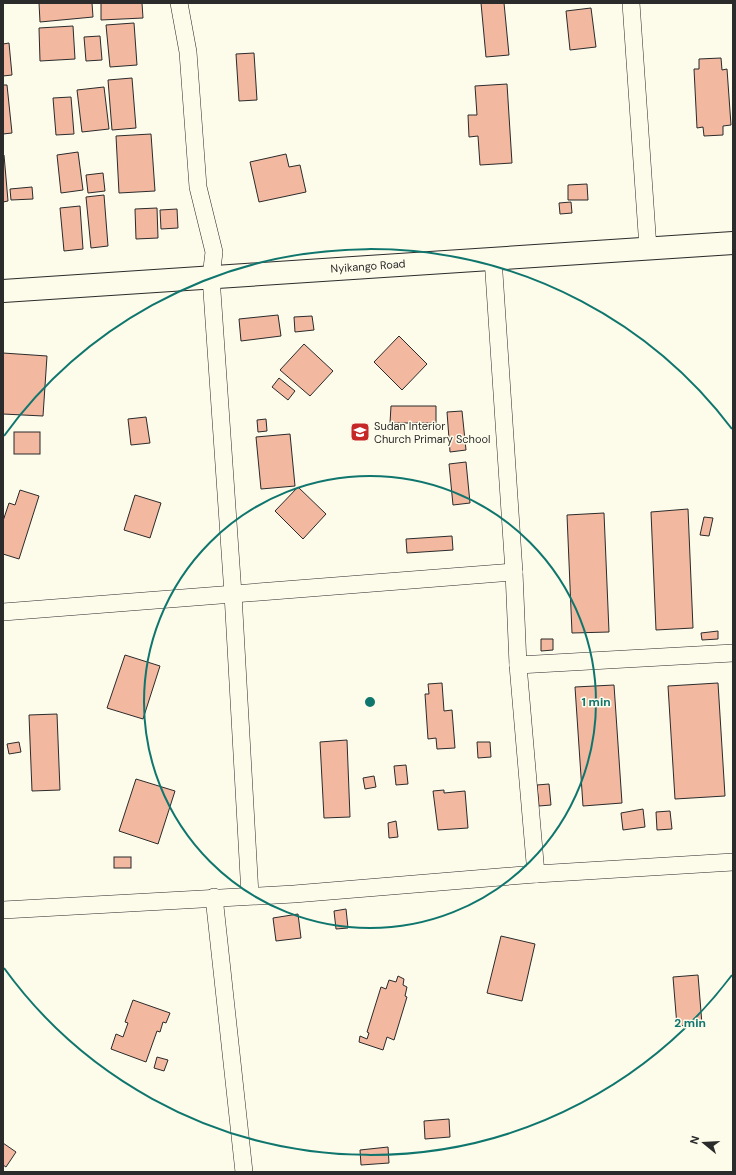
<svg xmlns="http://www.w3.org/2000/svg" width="736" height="1175" font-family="'DM Sans',sans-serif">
<rect width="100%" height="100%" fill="#fdfbea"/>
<g fill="#f2b8a0" stroke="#2b2b2b">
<path d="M39 3H92L93 17 40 22Z"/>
<path d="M101 3H142L143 18 101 20Z"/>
<path d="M481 3H504L509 55 486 57Z"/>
<path d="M591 8 596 47 570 50 566 11Z"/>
<path d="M134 23 137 65 110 67 106 25Z"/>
<path d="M73 26 75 59 40 61 39 28Z"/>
<path d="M100 36 102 60 86 61 84 37Z"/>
<path d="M9 43 12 75 3 76V44Z"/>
<path d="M254 53 257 100 239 101 236 54Z"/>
<path d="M721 58 722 70 727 69 731 125 723 126V135L704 136 703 127 697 128 694 69H699V59Z"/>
<path d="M132 78 136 128 112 130 108 80Z"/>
<path d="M507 84 512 163 480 165 478 136 469 137 468 115H477L475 86Z"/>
<path d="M3 85H7L12 133 3 134Z"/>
<path d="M104 87 109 129 82 132 77 90Z"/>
<path d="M71 97 74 134 56 135 53 98Z"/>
<path d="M151 134 155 191 119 193 116 136Z"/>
<path d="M78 152 83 190 61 193 57 155Z"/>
<path d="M286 154 289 167 300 165 306 192 259 202 250 162Z"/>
<path d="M4 155 8 201 3 202V156Z"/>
<path d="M103 173 105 191 88 193 86 175Z"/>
<path d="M587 184 588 200H568V185Z"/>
<path d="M32 187 33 199 11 200 10 189Z"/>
<path d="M104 195 108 246 91 248 86 197Z"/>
<path d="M571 202 572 213 560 214 559 203Z"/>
<path d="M80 206 83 249 64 251 60 208Z"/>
<path d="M157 208 158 238 136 239 135 209Z"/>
<path d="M177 209 178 228 161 229 160 210Z"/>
<path d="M278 315 281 336 241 341 239 319Z"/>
<path d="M312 316 314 330 295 332 294 317Z"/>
<path d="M399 336 427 364 402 390 374 362Z"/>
<path d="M304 344 333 371 310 396 280 370Z"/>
<path d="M3 353 47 356 43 416 3 414Z"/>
<path d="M279 378 295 391 288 400 272 387Z"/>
<path d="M391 406H436V423H390Z"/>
<path d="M462 411 466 450 450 452 447 412Z"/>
<path d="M146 417 150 443 131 445 128 419Z"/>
<path d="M266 419 267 431 258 432 257 420Z"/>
<rect x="14" y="432" width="26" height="22"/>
<path d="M290 434 295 486 261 489 256 437Z"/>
<path d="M466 462 470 503 453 505 449 464Z"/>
<path d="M298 487 326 514 303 539 275 511Z"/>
<path d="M20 490 39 496 19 559 3 554V521L9 503 15 505Z"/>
<path d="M135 495 161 503 150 538 124 530Z"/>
<path d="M688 509 693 628 656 630 651 512Z"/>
<path d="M604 513 609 632 572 633 567 515Z"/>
<path d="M704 517 713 518 709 536 700 535Z"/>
<path d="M452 536 453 550 407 553 406 539Z"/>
<path d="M718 631V639L702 640 701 633Z"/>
<path d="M541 639H553V650L541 651Z"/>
<path d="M125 655 160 666 143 719 107 708Z"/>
<path d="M442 683 444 711 452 710 455 748 437 749 436 738 428 739 425 694H429L428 684Z"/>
<path d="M718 683 725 796 675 799 668 686Z"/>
<path d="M614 685 622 803 583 806 575 687Z"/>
<path d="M57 714 60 790 32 791 29 715Z"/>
<path d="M347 740 350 817 324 818 320 742Z"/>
<path d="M19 742 21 752 9 754 7 744Z"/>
<path d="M477 742H490L491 757 478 758Z"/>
<path d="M406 765 408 784 396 785 394 766Z"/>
<path d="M374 776 376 787 365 789 363 778Z"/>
<path d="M136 779 175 791 158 844 119 831Z"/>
<path d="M549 784 551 805 539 806 537 785Z"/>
<path d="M444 790V793L465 791 468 828 438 830 433 791Z"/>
<path d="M643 809 645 827 623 830 621 813Z"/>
<path d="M670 811 672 829 657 830 656 812Z"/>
<path d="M396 821 398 837 389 838 388 823Z"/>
<rect x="114" y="857" width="17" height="11"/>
<path d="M346 909 348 928 336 929 334 911Z"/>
<path d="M298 914 301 938 276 941 273 918Z"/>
<path d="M501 936 535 944 522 1001 487 993Z"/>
<path d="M698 975 702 1024 677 1026 673 977Z"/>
<path d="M398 976 404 979 403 985 407 987 405 996 407 997 394 1040 387 1037 383 1050 359 1042 360 1036 367 1039 369 1033 367 1032 381 987 386 989 389 980 396 982Z"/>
<path d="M133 1000 170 1013 166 1023 163 1022 160 1032 157 1031 146 1062 111 1049 116 1034 123 1037 128 1023 125 1022Z"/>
<path d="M157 1057 168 1060 164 1071 154 1068Z"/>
<path d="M449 1119 450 1137 425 1139 424 1121Z"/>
<path d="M3 1143 16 1152 6 1167 3 1165Z"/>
<path d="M388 1147 389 1163 361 1165 360 1150Z"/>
</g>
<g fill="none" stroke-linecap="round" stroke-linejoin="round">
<defs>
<g id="street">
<path d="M179 3 188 52 198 187 214 252 211 277 233 594 250 895"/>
<path d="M631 3 648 248"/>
<path d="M493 258 514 572 518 665 536 874"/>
<path d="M3 612 514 572"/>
<path d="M518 665 733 653"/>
<path d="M214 897 244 1172"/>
<path d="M3 910 294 894 536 874 733 862"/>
</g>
<path id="secondary" d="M3 291 733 243"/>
</defs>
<use href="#street" stroke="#2b2b2b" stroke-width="18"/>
<use href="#secondary" stroke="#2b2b2b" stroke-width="24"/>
<use href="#street" stroke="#fdfbea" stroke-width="17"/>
<use href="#secondary" stroke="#fdfbea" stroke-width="22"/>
</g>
<g fill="none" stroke="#0f766e" stroke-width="2">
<circle cx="370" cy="702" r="226"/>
<path d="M732 975A453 453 0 0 1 4 968M4 436A453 453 0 0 1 732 429"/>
</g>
<defs>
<symbol id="school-square" viewBox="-11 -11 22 22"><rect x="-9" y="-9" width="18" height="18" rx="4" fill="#c62828" stroke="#fdfbea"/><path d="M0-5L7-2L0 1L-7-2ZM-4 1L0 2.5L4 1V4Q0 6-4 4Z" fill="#fff"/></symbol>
</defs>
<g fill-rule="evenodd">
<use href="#school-square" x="349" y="421" width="22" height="22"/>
</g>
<g text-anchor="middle" stroke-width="3" stroke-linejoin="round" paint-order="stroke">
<g font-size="11" fill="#2b2b2b" stroke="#fdfbea">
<text transform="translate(368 266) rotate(-4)" y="4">Nyikango Road</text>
</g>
<g font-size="11" fill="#2b2b2b" stroke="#fdfbea" text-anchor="start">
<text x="374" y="430">Sudan Interior<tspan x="374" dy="13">Church Primary School</tspan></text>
</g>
</g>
<circle cx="370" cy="702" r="6" fill="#0f766e" stroke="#fdfbea" stroke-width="2"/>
<g font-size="12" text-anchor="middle" font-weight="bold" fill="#0f766e" stroke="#fdfbea" stroke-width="3" stroke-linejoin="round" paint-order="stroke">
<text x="596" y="706">1 min</text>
<text x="690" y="1027">2 min</text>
</g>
<rect width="736" height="1175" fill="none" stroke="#2b2b2b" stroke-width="8"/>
<g transform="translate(704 1143) rotate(288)" stroke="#fdfbea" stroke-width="3" paint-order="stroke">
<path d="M0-3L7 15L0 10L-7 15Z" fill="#2b2b2b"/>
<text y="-6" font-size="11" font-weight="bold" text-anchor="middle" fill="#2b2b2b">N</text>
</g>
</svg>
